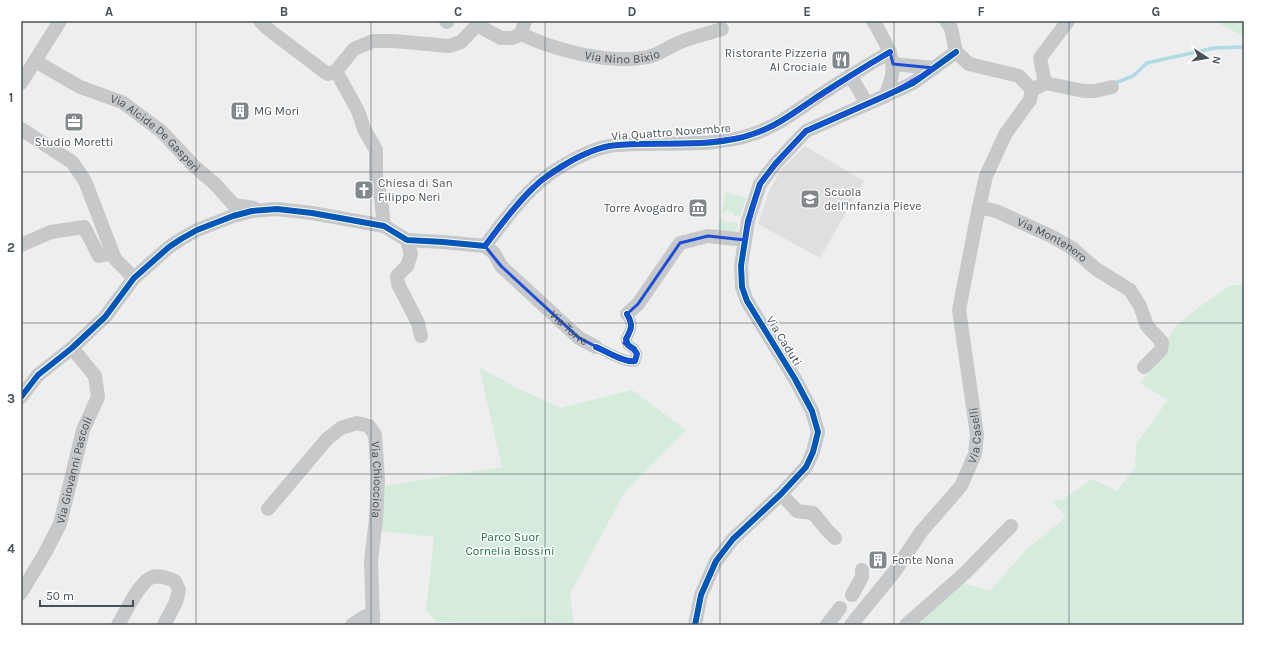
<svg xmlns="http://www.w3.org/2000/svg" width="1265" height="646" font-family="Karla,sans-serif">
<rect width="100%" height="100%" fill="#eee"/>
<path fill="#e0dfdf" d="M805 146 864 181 820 258 758 224 770 189 781 170Z"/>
<g fill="#d5ebdc">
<path d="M1222 21H1244V36L1221 25Z"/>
<path d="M726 192 746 198 740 217 735 216 732 212 727 211 724 213H721Z"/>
<path d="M720 217 722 218 724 222 730 223 734 221 738 225 736 233 717 230Z"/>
<path d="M1231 285H1244V625H913L964 583 990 591 1026 550 1066 517 1052 501 1063 499 1092 479 1117 491 1135 468 1136 444 1168 400 1140 383 1154 367 1174 328 1202 305Z"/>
<path d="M479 367 521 390 561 408 632 390 686 430 624 493 570 594 574 623 437 622 426 610 434 537 382 531 383 486 502 467Z"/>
</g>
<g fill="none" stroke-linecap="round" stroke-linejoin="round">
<path stroke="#aedbe4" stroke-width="3.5" d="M1115 83 1133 76 1147 63 1214 48 1244 47"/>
<path stroke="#c6c8c9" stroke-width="11" d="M596 347C606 351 624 363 635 361L637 354 634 349 628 345 626 339C632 328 633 325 627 314"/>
<g stroke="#c6c8c9" stroke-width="14">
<path d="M260 21 268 29 322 70 328 74 336 71"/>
<path d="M446 21 447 22"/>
<path d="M873 21C878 27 880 34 884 40 896 63 895 73 885 96"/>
<path d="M946 21 951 28 956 52"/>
<path d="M477 25 501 38H512L521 34 525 21"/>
<path id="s1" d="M521 34C554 50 611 65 648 57 658 55 667 48 676 44 690 37 707 34 722 29"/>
<path d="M956 52 969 64 1019 76 1032 90 1045 83 1084 91H1095L1112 87"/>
<path id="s2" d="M35 61 80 87 122 102 161 131 195 167 215 184 234 205 254 208"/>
<path d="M893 64 934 68"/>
<path d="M850 75 867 104"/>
<path d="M21 83 60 21"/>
<path d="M1045 83 1040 58 1068 21"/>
<path id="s3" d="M1032 90 1030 100 1006 133 986 176 979 207 996 211 1051 236 1072 248 1096 269 1130 290 1140 306 1147 326 1162 342 1161 350 1144 367"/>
<path d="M21 129 72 162 85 181 115 259 134 278"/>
<path d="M384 226 381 199 376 179V150L364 129 358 111 336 71 354 49 373 41H394L449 46 461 42 477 25V21"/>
<path d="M407 240 411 254 407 266 397 276 398 284 418 323 421 336"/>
<path d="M21 245 51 232 84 227 99 256 112 253"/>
<path id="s4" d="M485 246 494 253 501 266 579 338 596 347"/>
<path d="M627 314 638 304 680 243 708 236 745 240"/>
<path d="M21 397 38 375 72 348 105 317 134 278 169 247 181 239 197 230 233 216 252 211 277 209 312 213 384 226 407 240 443 242 485 246C500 226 515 205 533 188 551 170 592 146 618 145 663 141 710 149 753 134 778 126 799 109 820 95 843 80 866 66 890 52"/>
<path d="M781 494 797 511 813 513 827 530 835 538"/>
<path id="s5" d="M268 509 327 439 341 428 357 423 369 426 375 435 378 480 376 519 371 561 373 625"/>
<path id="s6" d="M21 593 45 553 60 524 83 430 98 397 95 376 72 348"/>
<path d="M852 595 862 577V570"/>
<path d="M118 625C126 612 137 586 150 578 158 574 167 578 175 581L179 590 176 602 164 625"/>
<path d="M352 625 366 616 373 615"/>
<path d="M695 625 701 595 716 561 733 539 781 494 806 467 813 452 818 432 812 411 795 379 747 301 742 287 741 266 748 221 760 184 776 163 806 131 885 96 913 83 956 52"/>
<path d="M827 625 840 608"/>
<path id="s7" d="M851 625 895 571 921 532 961 486 975 454 977 435 959 310 979 207"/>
<path d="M906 625 965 573 1011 526"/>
</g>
<defs>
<g id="cycleway">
<path d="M596 347C606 351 624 363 635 361L637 354 634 349 628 345 626 339C632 328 633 325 627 314"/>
<path d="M21 397 38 375 72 348 105 317 134 278 169 247 181 239 197 230 233 216 252 211 277 209 312 213 384 226 407 240 443 242 485 246C500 226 515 205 533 188 551 170 592 146 618 145 663 141 710 149 753 134 778 126 799 109 820 95 843 80 866 66 890 52"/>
<path d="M695 625 701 595 716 561 733 539 781 494 806 467 813 452 818 432 812 411 795 379 747 301 742 287 741 266 748 221 760 184 776 163 806 131 885 96 913 83 956 52"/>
</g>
</defs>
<use href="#cycleway" stroke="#fff" stroke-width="8"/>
<use href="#cycleway" stroke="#0057b8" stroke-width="6"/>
</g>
<path fill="none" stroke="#1d4ed8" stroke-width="3" stroke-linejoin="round" d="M890 52 893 64 934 68 885 96 806 131 760 184 745 240 708 236 680 243 638 304 627 314 632 329 624 343 637 354 635 361 623 360 579 338 501 266 485 246 533 187 586 153 616 145 689 144 752 135 775 126Z"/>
<path fill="none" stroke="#475158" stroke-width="1" stroke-opacity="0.55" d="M196 21V625M371 21V625M545 21V625M720 21V625M894 21V625M1069 21V625M21 172H1244M21 323H1244M21 474H1244"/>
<defs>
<symbol id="restaurant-square" viewBox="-11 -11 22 22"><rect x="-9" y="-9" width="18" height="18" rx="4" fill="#81888c" stroke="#fff"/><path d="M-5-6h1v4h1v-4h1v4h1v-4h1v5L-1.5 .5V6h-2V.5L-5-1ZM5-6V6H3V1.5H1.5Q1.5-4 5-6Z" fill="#fff"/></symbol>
<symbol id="building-square" viewBox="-11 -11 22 22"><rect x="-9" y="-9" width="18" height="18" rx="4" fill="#81888c" stroke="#fff"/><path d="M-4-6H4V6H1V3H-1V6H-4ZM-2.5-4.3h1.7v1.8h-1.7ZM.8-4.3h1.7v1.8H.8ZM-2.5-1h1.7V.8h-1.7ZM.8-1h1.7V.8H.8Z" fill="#fff"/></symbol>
<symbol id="office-square" viewBox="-11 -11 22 22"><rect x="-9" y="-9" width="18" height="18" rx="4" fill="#81888c" stroke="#fff"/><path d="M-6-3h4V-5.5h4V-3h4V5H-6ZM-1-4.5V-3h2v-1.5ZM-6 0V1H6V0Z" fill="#fff"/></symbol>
<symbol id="church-square" viewBox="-11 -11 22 22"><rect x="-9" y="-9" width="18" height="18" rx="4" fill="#81888c" stroke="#fff"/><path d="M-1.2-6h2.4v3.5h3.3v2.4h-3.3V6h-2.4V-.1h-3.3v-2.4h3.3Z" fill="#fff"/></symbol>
<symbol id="school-square" viewBox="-11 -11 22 22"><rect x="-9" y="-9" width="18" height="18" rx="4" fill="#81888c" stroke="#fff"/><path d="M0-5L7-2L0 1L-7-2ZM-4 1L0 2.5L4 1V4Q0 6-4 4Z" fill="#fff"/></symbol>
<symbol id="museum-square" viewBox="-11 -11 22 22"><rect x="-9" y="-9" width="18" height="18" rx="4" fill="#81888c" stroke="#fff"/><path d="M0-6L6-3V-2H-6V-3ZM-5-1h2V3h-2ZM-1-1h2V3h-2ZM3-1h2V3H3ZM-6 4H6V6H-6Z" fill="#fff"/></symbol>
</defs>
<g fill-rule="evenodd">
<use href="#restaurant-square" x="830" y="49" width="22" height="22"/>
<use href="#building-square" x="229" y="100" width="22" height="22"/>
<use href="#office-square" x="63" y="111" width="22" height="22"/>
<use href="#church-square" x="353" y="179" width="22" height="22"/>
<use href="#school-square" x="799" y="188" width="22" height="22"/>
<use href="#museum-square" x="687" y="197" width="22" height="22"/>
<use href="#building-square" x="867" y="549" width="22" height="22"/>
</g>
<g text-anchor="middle" stroke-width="3" stroke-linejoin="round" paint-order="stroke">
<g font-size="12" fill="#475158" stroke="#fff">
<text dy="4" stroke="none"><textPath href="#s1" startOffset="105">Via Nino Bixio</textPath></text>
<text transform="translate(671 132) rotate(-4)" y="4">Via Quattro Novembre</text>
<text dy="4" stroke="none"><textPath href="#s2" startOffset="142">Via Alcide De Gasperi</textPath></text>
<text dy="4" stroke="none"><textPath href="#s3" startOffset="211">Via Montenero</textPath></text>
<text dy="4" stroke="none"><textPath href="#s4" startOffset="118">Via Torre</textPath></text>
<text transform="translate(784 341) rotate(58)" y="4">Via Caduti</text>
<text dy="4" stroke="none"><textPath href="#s7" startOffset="231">Via Caselli</textPath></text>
<text dy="4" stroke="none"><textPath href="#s6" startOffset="135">Via Giovanni Pascoli</textPath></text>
<text dy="4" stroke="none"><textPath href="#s5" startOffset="194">Via Chiocciola</textPath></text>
</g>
<g font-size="12" fill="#475158" stroke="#fff" text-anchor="start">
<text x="827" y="57" text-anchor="end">Ristorante Pizzeria<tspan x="827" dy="14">Al Crociale</tspan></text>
<text x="254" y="115">MG Mori</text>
<text x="74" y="146" text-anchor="middle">Studio Moretti</text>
<text x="378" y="187">Chiesa di San<tspan x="378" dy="14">Filippo Neri</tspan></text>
<text x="824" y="196">Scuola<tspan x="824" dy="14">dell'Infanzia Pieve</tspan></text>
<text x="684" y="212" text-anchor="end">Torre Avogadro</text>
<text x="892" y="564">Fonte Nona</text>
</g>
<g font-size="12" fill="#217046" stroke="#fff">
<text x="510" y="541">Parco Suor<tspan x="510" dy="14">Cornelia Bossini</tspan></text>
</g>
</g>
<rect width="1265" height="646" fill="none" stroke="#ffffff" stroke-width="44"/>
<g transform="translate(1207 58) rotate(102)" stroke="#ffffff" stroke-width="3" paint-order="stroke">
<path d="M0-3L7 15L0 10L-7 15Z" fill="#475158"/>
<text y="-6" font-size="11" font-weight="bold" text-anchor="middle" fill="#475158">N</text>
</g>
<path d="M40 600v6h93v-6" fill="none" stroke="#475158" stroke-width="2"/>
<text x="46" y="600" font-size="12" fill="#475158" stroke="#ffffff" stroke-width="3" paint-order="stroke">50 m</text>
<rect x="22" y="22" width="1221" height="602" fill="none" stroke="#475158" stroke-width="1.5"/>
<g font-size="13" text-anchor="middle" font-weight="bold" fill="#475158">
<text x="109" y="16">A</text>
<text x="284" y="16">B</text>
<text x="458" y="16">C</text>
<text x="632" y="16">D</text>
<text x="807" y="16">E</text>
<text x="981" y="16">F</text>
<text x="1156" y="16">G</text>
<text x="11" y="102">1</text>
<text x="11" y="252">2</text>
<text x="11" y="403">3</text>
<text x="11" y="553">4</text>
</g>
</svg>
